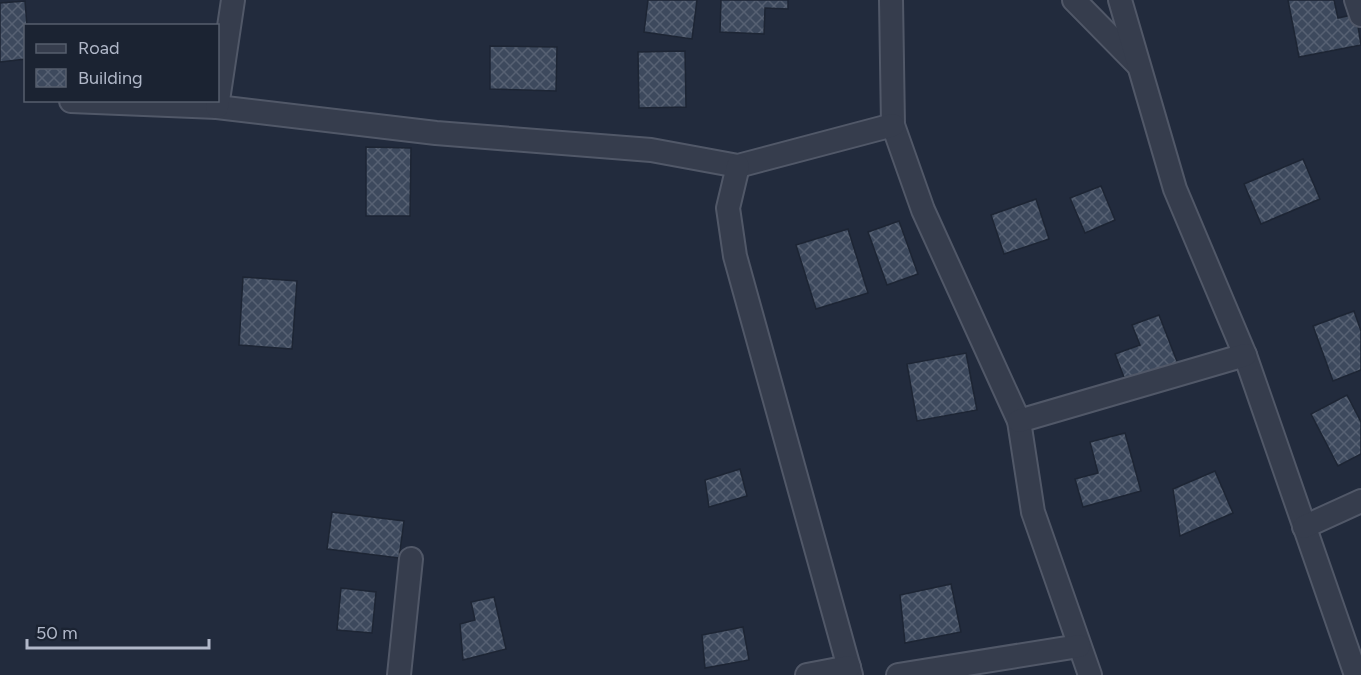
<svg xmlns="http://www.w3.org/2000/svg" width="1361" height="675" font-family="Figtree,sans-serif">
<defs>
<pattern id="building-cross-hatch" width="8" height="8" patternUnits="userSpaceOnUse" patternTransform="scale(1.5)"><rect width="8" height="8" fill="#3d495d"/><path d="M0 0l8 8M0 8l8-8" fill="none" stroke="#576173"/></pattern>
</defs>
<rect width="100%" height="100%" fill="#222b3d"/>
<g fill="url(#building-cross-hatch)" stroke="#1d2534" stroke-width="1.5">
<path d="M648 0H697L692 39 644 32Z"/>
<path d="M721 0H788V9L765 8 764 34 720 32Z"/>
<path d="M1288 0H1334L1338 18 1356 14 1361 45 1299 57Z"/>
<path d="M25 1 27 26 26 59 0 62V3Z"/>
<path d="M490 46 557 47 556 91 490 89Z"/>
<path d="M685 51 686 107 639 108 638 52Z"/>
<path d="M366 147 411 148 410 216H366Z"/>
<path d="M1303 159 1320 199 1261 224 1244 184Z"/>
<path d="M1101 186 1115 220 1085 233 1070 198Z"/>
<path d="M1036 199 1049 239 1004 254 991 215Z"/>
<path d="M899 221 918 274 887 285 868 232Z"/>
<path d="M848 229 868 293 816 309 796 245Z"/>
<path d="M243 277 297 281 292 349 239 345Z"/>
<path d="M1354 311 1361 331V370L1333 381 1313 326Z"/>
<path d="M1159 315 1178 364 1127 385 1115 354 1140 345 1132 325Z"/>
<path d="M966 353 977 410 917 421 907 364Z"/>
<path d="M1347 395 1361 422V454L1338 466 1311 414Z"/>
<path d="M1125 433 1141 491 1083 507 1075 479 1098 473 1090 442Z"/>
<path d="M740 469 747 496 709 507 705 480Z"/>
<path d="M1215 471 1233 513 1180 536 1173 489Z"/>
<path d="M332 512 404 521 399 558 327 549Z"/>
<path d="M951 584 961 632 905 643 900 595Z"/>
<path d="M341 588 376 592 372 633 337 630Z"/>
<path d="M494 597 506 649 463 660 460 624 475 620 471 602Z"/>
<path d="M743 627 749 660 705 668 702 635Z"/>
</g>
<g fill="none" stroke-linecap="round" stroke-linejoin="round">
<defs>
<g id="minor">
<path d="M891 0 893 125 923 210 1019 421 1033 512 1090 675"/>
<path d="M1074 0 1138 65"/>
<path d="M1120 0 1175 189 1245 355 1356 675"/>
<path d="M1356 0 1361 15"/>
<path d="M71 101 217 107 436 133 651 150 738 166 893 125"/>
<path d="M217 107 233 0"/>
<path d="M738 166 728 208 735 256 851 675"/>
<path d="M1019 421 1245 355"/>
<path d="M1304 527 1361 501"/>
<path d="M399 675 411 559"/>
<path d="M807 675 849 667"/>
<path d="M898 675 1079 646"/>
</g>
</defs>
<use href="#minor" stroke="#515868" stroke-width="26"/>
<use href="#minor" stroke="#363d4d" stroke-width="22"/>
</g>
<rect x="24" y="24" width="195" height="78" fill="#1b2332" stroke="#575f6e" stroke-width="1.5"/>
<rect x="36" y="44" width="30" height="9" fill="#363d4d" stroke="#575f6e" stroke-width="1.5"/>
<text x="78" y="54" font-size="18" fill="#b1b8c9">Road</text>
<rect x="36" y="69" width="30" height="18" fill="url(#building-cross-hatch)" stroke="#575f6e" stroke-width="1.5"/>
<text x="78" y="84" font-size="18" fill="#b1b8c9">Building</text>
<path d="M27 639v9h182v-9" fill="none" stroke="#b1b8c9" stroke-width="3"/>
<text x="36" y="639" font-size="18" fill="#b1b8c9" stroke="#1b2332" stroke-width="4.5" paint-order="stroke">50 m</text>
</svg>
